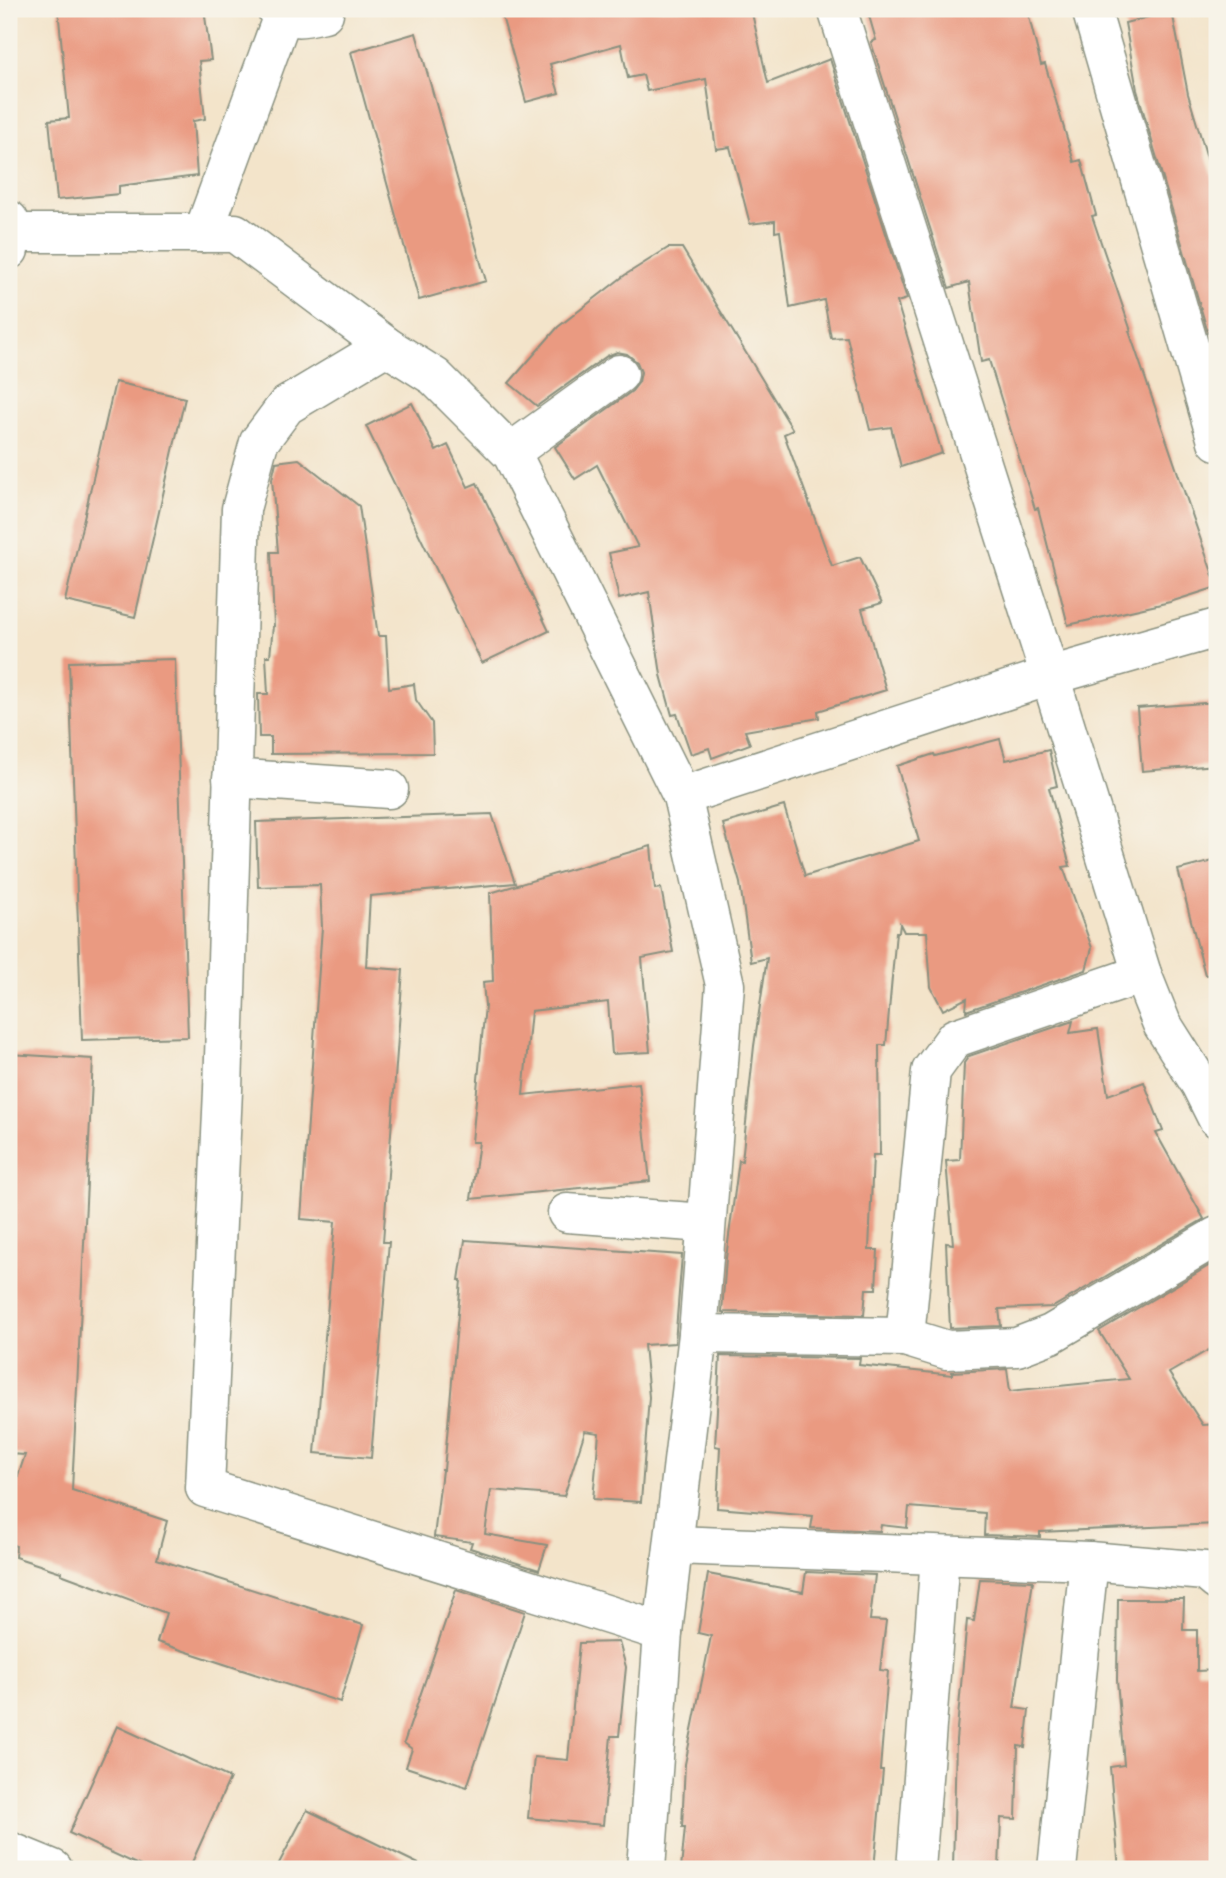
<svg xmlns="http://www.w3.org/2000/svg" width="1226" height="1878" font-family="Cardo,serif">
<rect width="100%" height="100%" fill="#f7f3e8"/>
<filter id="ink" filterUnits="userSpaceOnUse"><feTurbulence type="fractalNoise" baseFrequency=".0143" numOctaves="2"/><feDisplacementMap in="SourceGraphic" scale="14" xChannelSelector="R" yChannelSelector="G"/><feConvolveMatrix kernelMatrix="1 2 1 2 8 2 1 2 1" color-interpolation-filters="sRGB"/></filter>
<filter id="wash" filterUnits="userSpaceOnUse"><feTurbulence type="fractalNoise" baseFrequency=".00686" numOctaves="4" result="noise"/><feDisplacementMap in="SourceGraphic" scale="28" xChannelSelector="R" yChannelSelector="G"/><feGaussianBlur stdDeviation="1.57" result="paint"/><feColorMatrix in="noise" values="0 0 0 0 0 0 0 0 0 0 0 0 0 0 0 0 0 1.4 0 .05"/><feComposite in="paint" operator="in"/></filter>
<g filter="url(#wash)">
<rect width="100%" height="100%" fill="#f3e4ca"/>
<g id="blocks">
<g fill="#ea9a81">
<path d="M58 9H204L211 60 199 61 205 119 193 121 197 176 119 186V194L57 200 49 120 69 118Z"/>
<path d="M500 9H751L768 83 830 59 907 299 897 302 942 453 901 467 891 427 870 430 847 337 831 338 824 300 790 308 780 231 775 232V221L750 224 730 147 716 149 706 79 647 91 643 75 628 78 621 44 550 64 559 93 526 102Z"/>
<path d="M867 9H1027L1041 65 1045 64 1074 162 1081 160 1096 215 1092 216 1131 331H1129L1217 587 1170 602 1068 625 1038 508 1035 509 989 360 981 362 969 282 949 288 871 42 876 40Z"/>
<path d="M1172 11 1188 94 1217 191V332L1208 333 1137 90 1125 23Z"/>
<path d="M416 33 486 281 419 300 351 52Z"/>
<path d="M668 248H682L793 430 784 434 832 566 860 557 882 603 862 609 886 690 818 711 819 718 745 731 750 744 712 758 709 748 691 754 677 714 672 715 661 675 649 592 619 599 609 553 638 547 597 465 575 479 555 447 632 391 639 382 641 372 637 362 627 354 617 352 607 356 537 406 509 383 558 327 625 275Z"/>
<path d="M115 382 185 398 135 617 65 601Z"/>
<path d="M412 403 436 451 448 445 468 487 477 483 549 631 482 663 366 426Z"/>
<path d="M299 459 359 506 378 636H386L389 688 414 684 416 700 432 723 433 753 271 754V737H259L258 694H268L266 656H270L273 626H274L271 552H278L272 479 276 462Z"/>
<path d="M175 659 188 1037 82 1040 69 662Z"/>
<path d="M1217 702V765L1142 771 1137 708Z"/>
<path d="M1000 739 1006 760 1049 750 1057 786 1049 788 1070 866 1063 867 1092 948 1086 970 966 1011 967 998 943 1010 931 987 927 932H904L900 924 899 932H896L886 1045H879L880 1155H873L869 1250H878L876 1289H866L864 1315 722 1312 726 1258 739 1160 742 1161 754 1046 767 958 751 962 740 883 723 824 784 806 805 876 919 841 897 766 934 754 935 756Z"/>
<path d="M492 814 515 883 370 896 366 967 403 970 383 1242H389L371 1458 315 1453 335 1222 301 1219 322 927 320 885 258 887 256 822Z"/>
<path d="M651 846 655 889 661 888 673 952 642 958 650 1052 612 1054 608 1002 531 1011 523 1095 639 1083 650 1181 471 1199 479 1142H472L485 1006 483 982 493 981 490 893Z"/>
<path d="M1217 860V974L1205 975 1178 870Z"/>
<path d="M1073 1021 1070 1033 1098 1029 1108 1095 1144 1082 1163 1131 1156 1133 1204 1219 1053 1307 999 1309 1001 1326 950 1328 946 1243 953 1244 946 1161 960 1160 964 1063 969 1056Z"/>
<path d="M9 1054 93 1059 72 1490 167 1521 157 1559 363 1625 340 1702 157 1642 166 1613 61 1574V1572L15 1557 16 1546 9 1544V1503L25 1455 9 1454Z"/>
<path d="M465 1240 682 1255 675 1343 644 1345 649 1397 641 1502 593 1499 599 1433 585 1431 564 1496 491 1490 485 1534 547 1545 539 1570 470 1548 472 1542 434 1537 442 1470H444L461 1280H459Z"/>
<path d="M1217 1261V1345L1169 1373 1203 1425 1217 1424V1524L1040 1532V1537L984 1535 985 1513 909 1507 907 1528 881 1525 880 1531 811 1528 813 1516 717 1508 720 1447 715 1446 720 1356 860 1358 859 1365 952 1375V1372L1007 1369 1010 1391 1129 1379 1099 1331Z"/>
<path d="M806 1572 875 1575 870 1620 886 1621 880 1670 888 1671 880 1770H883L874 1869H681L685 1827H682L685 1764 711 1636 698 1633 708 1574 803 1592Z"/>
<path d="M980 1579 1033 1581 1014 1708 1029 1710 1025 1747 1018 1746 1016 1819 1001 1818 999 1869H953L956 1740 967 1620 974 1621Z"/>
<path d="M456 1590 525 1612 467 1787 406 1767 412 1749 404 1743Z"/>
<path d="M1118 1599H1184L1183 1630H1197V1671L1217 1670V1869H1119L1110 1767 1124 1765 1117 1680Z"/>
<path d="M619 1642 626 1667 619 1736H611L603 1825 528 1818 534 1757 568 1760 579 1643Z"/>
<path d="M117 1726 230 1778 189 1869H147L69 1833Z"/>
<path d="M307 1810 429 1869H276Z"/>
</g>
</g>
</g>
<g filter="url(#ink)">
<use href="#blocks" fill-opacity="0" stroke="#89907f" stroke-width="2"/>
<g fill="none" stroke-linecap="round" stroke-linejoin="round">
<defs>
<g id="minor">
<path d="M276 9C290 22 307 17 324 13"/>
<path d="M837 9 1050 676 1142 974 1162 1024 1200 1084 1217 1118"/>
<path d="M1091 9 1217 441"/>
<path d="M9 233H235L386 346 435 377 512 454 682 796 725 985 698 1334 663 1632 646 1869"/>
<path d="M203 233 283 15"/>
<path d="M386 346 286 406 259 442 241 509 223 1090 205 1488 663 1632"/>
<path d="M511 452 619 374"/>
<path d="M232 778 389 789"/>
<path d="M682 796 1050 676 1217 628"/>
<path d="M567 1213 706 1223"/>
<path d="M698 1334 905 1337 947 1350 1017 1347 1051 1334 1217 1236"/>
<path d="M905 1337 931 1071 955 1038 1142 974"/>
<path d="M674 1545 1089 1561 1205 1571 1217 1581"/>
<path d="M9 1851 53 1869"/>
<path d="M916 1869 940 1556"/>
<path d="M1057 1869 1089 1561"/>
</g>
<path id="tertiary" d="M9 220 11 233 9 250"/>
</defs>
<use href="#minor" stroke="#89907f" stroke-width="41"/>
<use href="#tertiary" stroke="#89907f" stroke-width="41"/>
<use href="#minor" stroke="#fff" stroke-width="38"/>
<use href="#tertiary" stroke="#fff" stroke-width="38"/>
</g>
</g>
<rect width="1226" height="1878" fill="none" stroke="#f7f3e8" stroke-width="35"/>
</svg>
